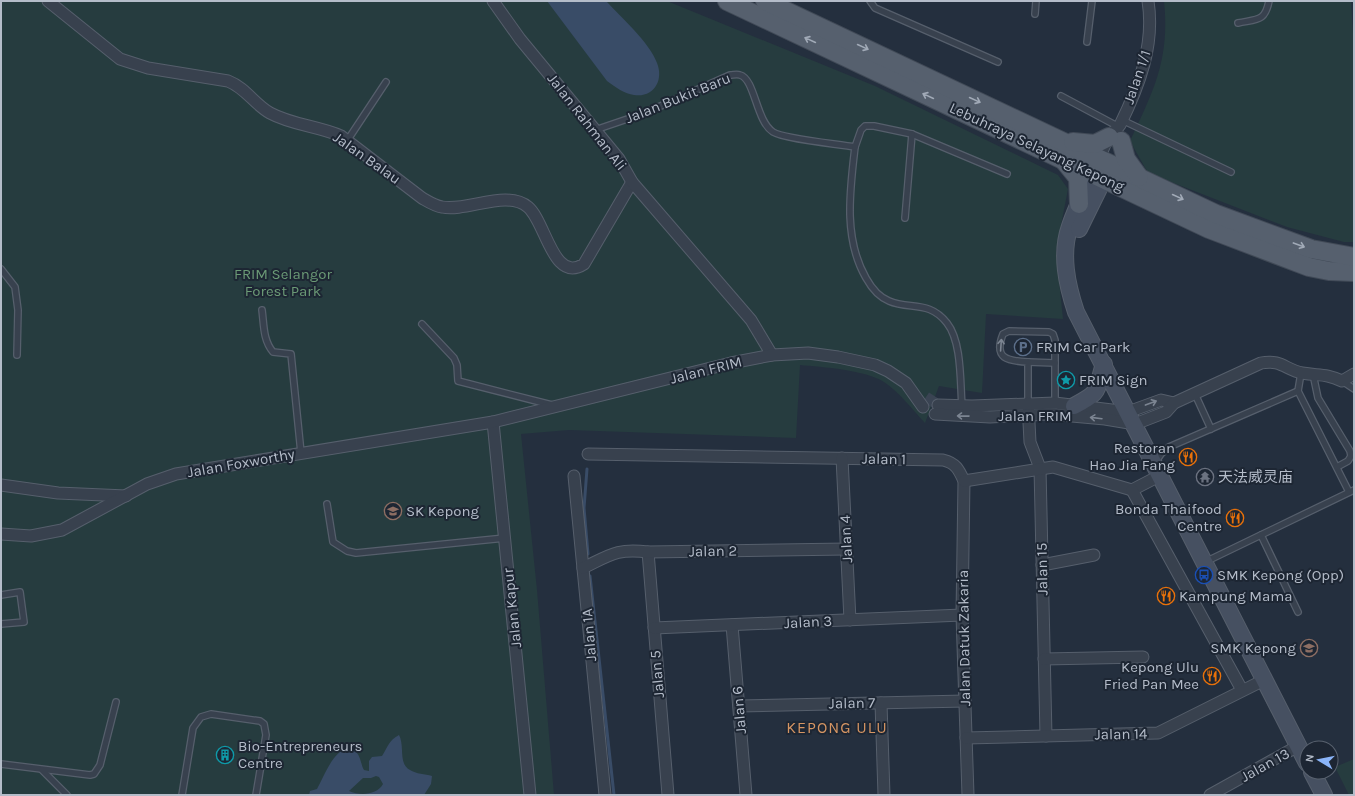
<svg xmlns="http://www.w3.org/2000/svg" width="1355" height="796" font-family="Karla,'Noto Sans SC',sans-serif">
<rect width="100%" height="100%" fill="#242f3e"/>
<g fill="#263c3f">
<path d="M1 1H667L875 86 1058 175 1068 189 1056 251 1063 319 986 314 982 393 939 386 925 423C912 409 900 393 884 382 866 370 822 367 800 365L796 438 569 430 521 434 537 590 554 795H1Z"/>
<path d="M1164 1H1351L1354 49V242H1344L1287 227 1148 173 1130 141C1154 90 1170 59 1164 1Z"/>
<path d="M1354 759V795H1349L1335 767Z"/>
</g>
<g fill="#394c67" fill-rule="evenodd">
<path d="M547 1H606C621 17 650 43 657 63 664 80 654 98 634 95 625 94 615 87 607 81Z"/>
<path d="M399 735C405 746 398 764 410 770 416 774 425 774 432 776L431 784 424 795H309L310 791 317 789C324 777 338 736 357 753 361 758 361 765 364 770L369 771V761L372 757 382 756C388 747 388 741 399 735ZM376 776 379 777 383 784C377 795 360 796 349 791L363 778H371Z"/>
</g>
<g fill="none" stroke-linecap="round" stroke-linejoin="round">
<g stroke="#394c67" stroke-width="3">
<path d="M587 469 584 508 588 554"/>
<path d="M590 576 614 795"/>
</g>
<path stroke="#3a4453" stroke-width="11" stroke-dasharray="11 5.5" stroke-linecap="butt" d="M926 397 938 405"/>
<defs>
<g id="lane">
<path d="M870 1 875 8 998 62"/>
<path d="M1035 14 1036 1"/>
<path d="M1238 23C1257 19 1265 22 1269 1"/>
<path d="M1087 42 1092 1"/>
<path d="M1061 96 1119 127"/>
<path d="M1122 120 1231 172"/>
<path d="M595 130 645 113 730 75C733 75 737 74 740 75 755 79 756 121 773 132 784 139 839 144 855 147 850 190 843 238 866 278 871 287 879 297 889 301 910 310 929 300 947 323 962 342 960 382 962 406"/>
<path d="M347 141 386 82"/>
<path d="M855 147 861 130 865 126H874L912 134 1007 174"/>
<path d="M905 218 912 134"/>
<path d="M1 269 15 287 18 310 17 355"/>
<path d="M262 310C264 325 263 340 273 352L291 354 301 453"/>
<path d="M422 324 454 358 457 365 458 381 552 405"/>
<path d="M1028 362 1055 363"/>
<path d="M1301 373 1298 391 1349 492"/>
<path d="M1313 374 1318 398 1350 451 1351 456 1348 461 1337 467"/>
<path d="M1342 381 1354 389"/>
<path d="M1195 394 1211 429"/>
<path d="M1028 403V362C1008 361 993 359 1003 334L1009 331 1049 332 1053 334 1055 340V403"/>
<path d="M1155 463 1161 454 1169 447 1298 391"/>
<path d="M327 504 333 542 347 551 356 553 505 538"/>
<path d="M1261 535 1298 612"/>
<path d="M1205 562 1354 490"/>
<path d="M1 595 20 592 24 622 1 624"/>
<path d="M1 764 90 775 94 774 100 765 116 702"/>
<path d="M42 770 67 795"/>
<path d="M182 795 193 728 201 717 211 714 260 721 264 724 266 735 256 795"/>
</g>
<g id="street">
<path d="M48 1 120 59 148 68 228 81C246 88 254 104 270 113 292 125 318 126 341 136L422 198C429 202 435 206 442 207 467 212 507 189 528 207 546 222 553 284 584 264L632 182"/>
<path d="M493 1 520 39 619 159 632 182 751 320 772 355"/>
<path d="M1099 159C1102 152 1105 143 1109 137 1112 132 1117 130 1120 125 1139 86 1155 45 1148 1"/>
<path d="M1028 403 1030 442 1040 468 1046 736"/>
<path d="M938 405 972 406 1055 403 1128 412 1161 400 1174 403"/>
<path d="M935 414 990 417 1050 414 1105 419 1135 424 1166 412 1174 403 1261 363C1281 359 1286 370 1302 373 1319 376 1325 373 1342 381L1354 374"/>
<path d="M493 422 530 795"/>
<path d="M588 454 943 460C956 463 959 470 964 481L962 615 968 795"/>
<path d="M842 458 850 620"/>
<path d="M574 476 605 795"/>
<path d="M964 481 1053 467 1132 490 1161 475"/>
<path d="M1 485 58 493 126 496"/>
<path d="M1132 490 1242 690"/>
<path d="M1 534 31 536 62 530 147 484 176 474 493 422 731 363 772 355 808 353 838 357 875 365 888 371 906 383 923 407"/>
<path d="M648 552 668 795"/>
<path d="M1042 565 1094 555"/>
<path d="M583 568C610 555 617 548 648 552L846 549"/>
<path d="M732 625 746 795"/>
<path d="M654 628 962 615"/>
<path d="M1044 659 1143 657"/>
<path d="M881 703 884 795"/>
<path d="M739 706 965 701"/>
<path d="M966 738 1158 733 1264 680"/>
<path d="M1210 795 1298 746"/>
</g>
<g id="secondary">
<path d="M1097 164C1088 184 1077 205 1070 226 1060 254 1067 285 1076 312L1307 763"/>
<path d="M1079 229 1109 168"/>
<path d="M1074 406C1102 391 1095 392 1104 364"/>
<path d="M1312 772 1324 795"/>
</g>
<g id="primary">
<path d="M727 1 1209 229 1309 267 1329 271 1354 272"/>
<path d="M765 1 1216 214 1311 249 1354 257"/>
<path d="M1121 141 1126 159 1139 177"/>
<path d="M1073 142 1095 144 1109 137"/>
<path d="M1065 162 1078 178 1079 204"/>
</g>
</defs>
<use href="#lane" stroke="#565f6c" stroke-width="8"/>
<use href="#street" stroke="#565f6c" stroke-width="13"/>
<use href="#secondary" stroke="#565f6c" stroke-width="18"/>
<use href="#primary" stroke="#414a57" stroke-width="20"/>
<use href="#lane" stroke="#38414e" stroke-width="5.5"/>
<use href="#street" stroke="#38414e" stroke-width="11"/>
<use href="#secondary" stroke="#465061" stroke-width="16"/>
<use href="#primary" stroke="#56606e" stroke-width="18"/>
</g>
<defs><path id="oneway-shaft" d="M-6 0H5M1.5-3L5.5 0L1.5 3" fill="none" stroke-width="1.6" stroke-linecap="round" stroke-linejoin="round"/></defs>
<g stroke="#a1aab7">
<use href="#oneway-shaft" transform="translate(810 40) rotate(-155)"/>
<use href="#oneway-shaft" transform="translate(863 47) rotate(25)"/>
<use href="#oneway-shaft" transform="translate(928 96) rotate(-155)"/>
<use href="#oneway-shaft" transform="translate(975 100) rotate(25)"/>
<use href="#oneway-shaft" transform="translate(1178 197) rotate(25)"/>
<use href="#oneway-shaft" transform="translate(1299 245) rotate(20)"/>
</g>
<g stroke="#7c8592">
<use href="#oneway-shaft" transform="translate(1001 345) rotate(-86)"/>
<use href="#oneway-shaft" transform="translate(1151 403) rotate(-20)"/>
<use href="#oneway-shaft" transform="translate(963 416) rotate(-179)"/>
<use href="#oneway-shaft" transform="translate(1096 418) rotate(-173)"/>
</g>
<defs>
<symbol id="parking-ring" viewBox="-11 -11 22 22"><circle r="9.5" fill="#1d2633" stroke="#5c6f8a" stroke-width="1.5"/><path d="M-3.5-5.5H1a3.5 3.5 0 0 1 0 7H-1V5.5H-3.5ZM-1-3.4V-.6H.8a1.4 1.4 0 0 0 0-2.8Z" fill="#5c6f8a"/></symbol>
<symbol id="sight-ring" viewBox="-11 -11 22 22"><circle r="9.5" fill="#1d2633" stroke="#0f9aa8" stroke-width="1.5"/><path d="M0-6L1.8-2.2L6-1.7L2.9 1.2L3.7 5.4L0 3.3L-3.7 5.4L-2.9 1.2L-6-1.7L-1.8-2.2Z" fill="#0f9aa8"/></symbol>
<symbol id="restaurant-ring" viewBox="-11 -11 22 22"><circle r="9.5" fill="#1d2633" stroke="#e8710a" stroke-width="1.5"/><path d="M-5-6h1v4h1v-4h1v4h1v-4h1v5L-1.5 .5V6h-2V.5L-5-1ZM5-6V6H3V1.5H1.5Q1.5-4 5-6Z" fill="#e8710a"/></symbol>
<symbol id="temple-ring" viewBox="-11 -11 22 22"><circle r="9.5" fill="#1d2633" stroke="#6b7280" stroke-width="1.5"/><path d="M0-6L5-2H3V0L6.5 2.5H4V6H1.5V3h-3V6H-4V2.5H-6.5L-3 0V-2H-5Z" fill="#6b7280"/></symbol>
<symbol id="school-ring" viewBox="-11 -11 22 22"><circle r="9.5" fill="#1d2633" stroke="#8d6e63" stroke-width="1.5"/><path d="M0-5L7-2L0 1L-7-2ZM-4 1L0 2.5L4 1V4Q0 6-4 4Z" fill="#8d6e63"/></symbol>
<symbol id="bus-ring" viewBox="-11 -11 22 22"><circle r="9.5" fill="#1d2633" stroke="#1a4fb4" stroke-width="1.5"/><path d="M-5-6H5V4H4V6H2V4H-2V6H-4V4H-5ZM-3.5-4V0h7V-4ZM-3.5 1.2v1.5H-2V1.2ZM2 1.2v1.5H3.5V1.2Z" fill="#1a4fb4"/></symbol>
<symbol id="building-ring" viewBox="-11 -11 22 22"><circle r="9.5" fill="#1d2633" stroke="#0f9aa8" stroke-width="1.5"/><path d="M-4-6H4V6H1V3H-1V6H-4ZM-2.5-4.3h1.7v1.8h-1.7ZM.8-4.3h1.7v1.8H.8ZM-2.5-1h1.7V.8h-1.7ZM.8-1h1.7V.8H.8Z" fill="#0f9aa8"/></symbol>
</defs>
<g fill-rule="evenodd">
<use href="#parking-ring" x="1013" y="337" width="20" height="20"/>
<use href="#sight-ring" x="1056" y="370" width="20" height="20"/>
<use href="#restaurant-ring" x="1178" y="447" width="20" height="20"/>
<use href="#temple-ring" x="1195" y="467" width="20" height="20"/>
<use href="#school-ring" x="383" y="501" width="20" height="20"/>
<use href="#restaurant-ring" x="1225" y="508" width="20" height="20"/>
<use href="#bus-ring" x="1194" y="565" width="20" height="20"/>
<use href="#restaurant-ring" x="1156" y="586" width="20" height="20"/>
<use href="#school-ring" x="1299" y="638" width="20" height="20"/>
<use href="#restaurant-ring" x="1202" y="666" width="20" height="20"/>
<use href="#building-ring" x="215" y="745" width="20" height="20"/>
</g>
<g text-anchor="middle" stroke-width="4" stroke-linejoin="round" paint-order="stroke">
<g font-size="15" fill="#b4bcc9" stroke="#1d2633">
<text transform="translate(1137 77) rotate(-71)" y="5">Jalan 1/1</text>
<text transform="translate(678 98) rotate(-22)" y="5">Jalan Bukit Baru</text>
<text transform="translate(587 122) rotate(52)" y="5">Jalan Rahman Ali</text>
<text transform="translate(1037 147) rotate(25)" y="5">Lebuhraya Selayang Kepong</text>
<text transform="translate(367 158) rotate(35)" y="5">Jalan Balau</text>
<text transform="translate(706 370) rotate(-14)" y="5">Jalan FRIM</text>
<text x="1035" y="421">Jalan FRIM</text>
<text transform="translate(884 459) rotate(1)" y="5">Jalan 1</text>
<text transform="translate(241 463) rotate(-10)" y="5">Jalan Foxworthy</text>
<text transform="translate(846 539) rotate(-93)" y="5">Jalan 4</text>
<text transform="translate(713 551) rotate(-1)" y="5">Jalan 2</text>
<text transform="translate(1042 569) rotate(-91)" y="5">Jalan 15</text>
<text transform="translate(512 608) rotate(-96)" y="5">Jalan Kapur</text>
<text transform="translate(808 622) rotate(-3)" y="5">Jalan 3</text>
<text transform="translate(589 635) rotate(-95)" y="5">Jalan 1A</text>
<text transform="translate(964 638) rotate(-91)" y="5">Jalan Datuk Zakaria</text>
<text transform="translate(657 674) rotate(-95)" y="5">Jalan 5</text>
<text transform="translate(852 703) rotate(-1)" y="5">Jalan 7</text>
<text transform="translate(739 710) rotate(-95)" y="5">Jalan 6</text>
<text transform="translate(1121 734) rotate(-1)" y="5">Jalan 14</text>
<text transform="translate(1265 765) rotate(-29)" y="5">Jalan 13</text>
</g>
<g font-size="15" fill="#6b9a76" stroke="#1d2633">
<text x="283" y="279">FRIM Selangor<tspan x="283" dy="17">Forest Park</tspan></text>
</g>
<g font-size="15" fill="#b4bcc9" stroke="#1d2633" text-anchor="start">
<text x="1036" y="352">FRIM Car Park</text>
<text x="1079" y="385">FRIM Sign</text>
<text x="1175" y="453" text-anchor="end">Restoran<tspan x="1175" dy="17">Hao Jia Fang</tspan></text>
<text x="1218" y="482">天法威灵庙</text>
<text x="1222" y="514" text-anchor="end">Bonda Thaifood<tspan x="1222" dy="17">Centre</tspan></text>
<text x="406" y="516">SK Kepong</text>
<text x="1217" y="580">SMK Kepong (Opp)</text>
<text x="1179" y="601">Kampung Mama</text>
<text x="1296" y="653" text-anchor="end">SMK Kepong</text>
<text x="1199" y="672" text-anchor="end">Kepong Ulu<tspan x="1199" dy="17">Fried Pan Mee</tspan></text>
<text x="238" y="751">Bio-Entrepreneurs<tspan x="238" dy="17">Centre</tspan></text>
</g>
<g font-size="16" letter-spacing="1" fill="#d59563" stroke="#1d2633">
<text x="837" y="733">KEPONG ULU</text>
</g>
</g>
<rect width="1355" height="796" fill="none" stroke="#b4bcc9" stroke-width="4"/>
<g transform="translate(1319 760) rotate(280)"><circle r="19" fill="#1d2633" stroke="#59626f"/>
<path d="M0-3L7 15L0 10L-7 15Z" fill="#8ab4f8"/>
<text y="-6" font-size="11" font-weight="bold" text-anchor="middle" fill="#b4bcc9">N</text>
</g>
</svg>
